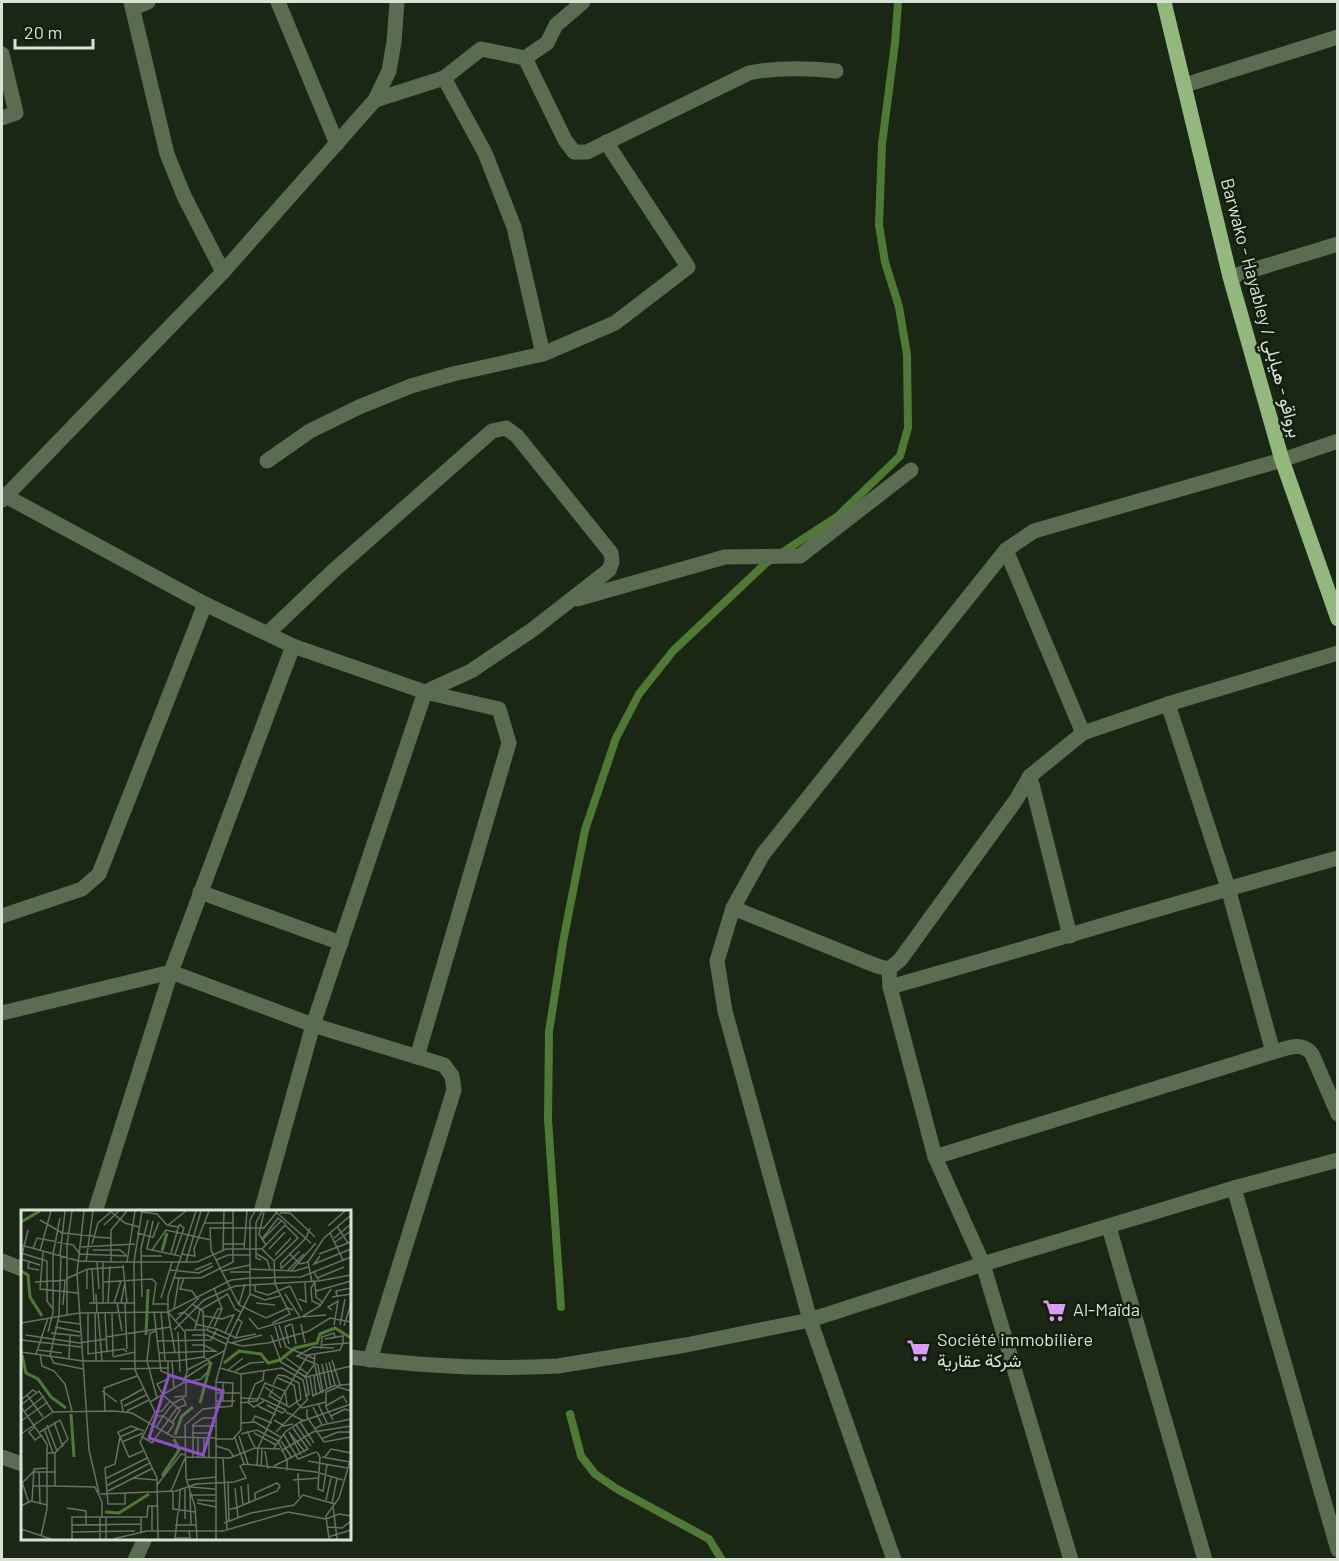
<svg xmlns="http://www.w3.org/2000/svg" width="1339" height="1561" font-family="Barlow,Vazirmatn,sans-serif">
<rect width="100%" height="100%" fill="#1b2715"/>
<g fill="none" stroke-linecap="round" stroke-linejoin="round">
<g stroke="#4f7a36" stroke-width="8">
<path d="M561 1307 548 1120 549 1032 563 942 585 830 616 738 639 694 673 651 766 563 838 516 900 456 908 428 907 355 899 307 885 262 879 225 882 144 895 43 898 2"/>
<path d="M570 1414 581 1456 595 1474 617 1489 709 1539 722 1560"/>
</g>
<g stroke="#5a6d51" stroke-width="15">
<path d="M131 2 167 154 184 196 223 272"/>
<path d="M278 2 337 144"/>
<path d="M133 8 148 2"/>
<path d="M2 54 16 113 2 118"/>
<path d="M525 58 565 140 574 152H587L749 73C778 67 807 68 836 71"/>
<path d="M1185 85 1338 37"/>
<path d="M375 100 444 78 481 49 525 58 547 43 556 25 583 2"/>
<path d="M1230 277 1338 244"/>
<path d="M543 354 615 323 688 267 606 142"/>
<path d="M267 461 310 431 359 407 411 386 453 374 543 354 514 227 485 153 444 78"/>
<path d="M2 494 205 604 293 646 425 692 499 709 509 743 417 1057"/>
<path d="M2 500 223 272 375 100 389 71 394 42 397 2"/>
<path d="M1006 550 1083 733"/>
<path d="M577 599 725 557 800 556 911 470"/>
<path d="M1168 704 1228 888 1273 1052"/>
<path d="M1030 776 1070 936"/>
<path d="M200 892 341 943"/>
<path d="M733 908 877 966 889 969 900 960 1016 800 1030 776 1083 733 1168 704 1338 653"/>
<path d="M2 916 82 889 99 874 205 604"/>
<path d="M889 969 890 987 935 1157 983 1264 1071 1560"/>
<path d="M890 987C1039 945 1188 899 1338 858"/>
<path d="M2 1013 171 972 293 646"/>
<path d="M935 1157 1273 1052C1288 1048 1302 1041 1312 1054L1338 1114"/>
<path d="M1234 1188 1338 1550"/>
<path d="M95 1212 171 972 313 1025 444 1065 452 1076 454 1090 370 1360"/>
<path d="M261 1212 313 1025 425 692 471 671 532 630 609 570 612 562 611 553 517 436 506 428 492 431 332 572 268 633"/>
<path d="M1109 1227 1205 1560"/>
<path d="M2 1261 22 1269"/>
<path d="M350 1357C419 1366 488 1370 558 1366L686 1345 810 1320 983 1264 1234 1188 1338 1160"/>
<path d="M2 1457 22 1464"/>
<path d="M135 1560 145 1538"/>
<path d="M894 1560 810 1320 725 1011 717 961 733 908 763 854 1006 550 1034 531 1282 460 1338 441"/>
</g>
<path stroke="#91b97d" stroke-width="15" d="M1164 2 1230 277 1282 460 1338 619"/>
</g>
<defs>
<symbol id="supermarket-bare" viewBox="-9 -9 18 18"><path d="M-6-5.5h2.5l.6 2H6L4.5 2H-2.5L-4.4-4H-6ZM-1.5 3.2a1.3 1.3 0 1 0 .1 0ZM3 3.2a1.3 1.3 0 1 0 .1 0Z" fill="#db9af6" stroke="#121e0c" stroke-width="2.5" paint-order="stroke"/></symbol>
</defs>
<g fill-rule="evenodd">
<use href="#supermarket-bare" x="1038" y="1294" width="33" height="33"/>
<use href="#supermarket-bare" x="902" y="1334" width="33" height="33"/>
</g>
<g text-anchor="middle" stroke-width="5" stroke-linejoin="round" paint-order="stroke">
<g font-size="18" fill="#dae2d6" stroke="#121e0c">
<text transform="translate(1261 308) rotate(75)" y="6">Barwako - Hayabley / برواقو - هيابلي</text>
</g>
<g font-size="18" fill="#dae2d6" stroke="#121e0c" text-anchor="start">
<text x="1073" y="1316">Al-Maïda</text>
<text x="937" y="1346">Société immobilière<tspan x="937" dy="21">شركة عقارية</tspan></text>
</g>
</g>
<g transform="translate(21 1210)">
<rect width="330" height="330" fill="#1b2715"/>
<path fill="none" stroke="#4f7a36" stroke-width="3" d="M0 12 19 1M141 41 146 23M0 61 7 65 9 87 21 106M125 125 127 79M1 145 5 163 17 169 30 187 45 198M203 153 218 141 240 144 247 153 259 150 274 138 296 133 299 124 314 118 330 128M179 193 190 152M50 204 53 247M154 225 161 206 172 197M141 266 158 240 153 229M84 302 98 303 128 284"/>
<path fill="none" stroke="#677262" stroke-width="1.5" d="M72 1H63L56 63 68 240 78 283M89 1 104 13 118 17M121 1 113 52 114 160 134 202 119 232 136 268 137 329M254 1 290 33M121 2 136 4 146 15 157 17M243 2 238 24 245 35M259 3H269L294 27M19 10 41 23 73 26M132 11 126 39 159 46M184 13H212M83 15 98 1M147 15 165 1M307 16 324 1M316 16 327 33M242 18H189L190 40 218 95 245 108 267 98 272 100M242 19 256 2M116 23 132 27 138 12M309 23 322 50M72 27 90 28M313 28 330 14M241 29 257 8 265 14M242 29 260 11M314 32 330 21M71 34 77 13 91 1M202 34H223M0 35 58 51 89 52H176L205 39H241L253 51 254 74 269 104 251 113M60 37 114 34M12 39 16 28 52 35 59 44 106 46M223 39 226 1M241 39 264 15 277 28 253 51M248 39 264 22M72 40H99L105 45M131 40 145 20 190 30M202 40 203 1M19 41 30 1M22 42 19 79 57 83M0 43 26 51V91L31 98M150 43 158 15M268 43 279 54 287 52M154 44 163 18 158 14M160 44 174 46 173 39 188 1M236 44 246 50 249 59M298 44 330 32M39 45 44 1M254 45 270 28M40 46 38 106 29 146 33 153 62 159M121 46H141M299 46 293 54 330 39M0 49 7 20M0 49 19 55M195 50 207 45H229M240 50 235 48V13L241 1M8 51 7 58 18 60M65 52 72 1M76 52 78 79M90 52V20L106 1M106 52 114 1M165 52 180 1M102 55 106 93M261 58 279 41M71 59 73 93M229 59 274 61 287 57M260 59V53L285 28 289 18M66 60V79M149 60 178 63 192 56M174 60 191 53M267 60 283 44M201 61 229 55M270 61 295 33M209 62H229M293 62 298 71 330 65M47 68 67 59 102 57M152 68H180L212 52V1M163 68 159 79 171 81 175 87M296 68 323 57M14 72 47 70M83 72 131 69 135 73 132 94H146M291 72 287 52 303 28 330 5M294 72 290 78 291 91 300 95M294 73 295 87 301 92M234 74V81L247 85 269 76M269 76 281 101M193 78 201 99M295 81 330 71M206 83 214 99 220 102M75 84 76 102M229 84 244 90 259 86M264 84 279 107 305 105M316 86 315 81 330 78M121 87 120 38 127 10M311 87 330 84M140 88 151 52M278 89 285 92 284 73M68 93H113M82 93V52M87 93 89 56M93 93 100 71M96 93 101 121M100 93 104 72M104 93 106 139M235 93 254 95M218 94 224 74M42 95 44 70M153 99 158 68M311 100 307 97 317 91 313 115M74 102 75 151M77 102 81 151M84 102 86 142M91 102 92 146M133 102 140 161 147 164M140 102 144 151M67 103V144L103 139 106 142M147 103 154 142M157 104 163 102 175 112M46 105V35L51 1M183 106 201 109 212 105M282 106 299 96 310 79M228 108 237 119 279 107M155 110 178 88M36 111 59 114M0 113 58 103 147 102 210 70 229 68V10L234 1M271 114 275 134M280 114 284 133M258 115 265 137 294 149M319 115 324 89M254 116 260 138M323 116 330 94M34 117 59 122M174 119 179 100 207 84M196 119 215 128 235 124M153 120 183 90 214 76 298 71M164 120H186L207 129M186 120 197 99H201L193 117M135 121 129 123 126 151 136 188M27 122 32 103V44L39 8M157 122 159 162M30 123 59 126M204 123 213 104M5 125 58 133 85 129M171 125H186L205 134M250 125 260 152 285 167M85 127 149 117M214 129 221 112 217 109M0 130 60 137M136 131 190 130 196 119 174 114M207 132 221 136 247 133 288 121 309 108 330 112M210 133 241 125M268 134 264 117 270 114M171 135H183V131L182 101 171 94M301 135 328 133M300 139 301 127 313 123 314 127M17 140 41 143M0 142 62 151H155L183 147M137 143 194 141M15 144 27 108M19 144 21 156 33 161 44 174 51 201M92 147 114 142M48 148 49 126M265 148 287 164M311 150 319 175M147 151V169L136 174 142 185 159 200 151 213M151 151 153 178M308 152 314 175M305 153 310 177M301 154 306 179M294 156 300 183M99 159 148 158M166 160 203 141M207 160 222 148M214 161 229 153 243 152M220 164 261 158 282 170 286 189M293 166 295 184M289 167 292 186 312 176 330 174M164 168 189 152 183 147V135L196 142M257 168 273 175 276 193 281 198 305 192M283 168 293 155 294 144M162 173 180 169 189 159M244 177 260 189M252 179 248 186 268 197 280 189 278 173 264 166 257 165 252 175M81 181 96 192M195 183H219M302 183 297 155 276 146 292 137 313 138M6 185 22 207M284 186 288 184 285 167 330 156M153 187 165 186V173M219 188 238 189M239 188 265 200M0 190 12 180 16 183M195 191H214M202 191V172M129 192 162 173 166 162 164 122 147 102V86L175 1M226 192 233 197 243 191M227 192 234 174 242 170 243 161M219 193 236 191 244 173 264 181 266 195M297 194 306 213M0 195 18 181 32 202M246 195 261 203 265 200M103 196 125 185M237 196 255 205M305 196 322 186 326 193M0 197 26 234V299L20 326M292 197 301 215 293 219M286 199V207L303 232 330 227M84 201 83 178 116 166M102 201 100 191 122 179M106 201 128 190M3 202 23 186M134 202 141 201 148 192M265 202 283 211M134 206H142L151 195M310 206 324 199 330 201M253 210 263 216 272 214M312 210 305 197V182L317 177 330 181M0 211 27 192M33 212 42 237M231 212 234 206 251 213M279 212 293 233M220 213 234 212 261 228M26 215 36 241M275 215 290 236M301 215 330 209M172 216H194M14 217 8 222 14 230 21 225M23 218 32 243M135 218 142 206 153 214 146 224M226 221 234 238M19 222 39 210 47 229 34 243H26M255 222 287 189M171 223H188V248M233 223 255 235M0 224 32 202 93 201 111 203 152 227 194 228M220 224 236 220 259 232M263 225 277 249 295 242M120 226 131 233 156 198 165 195 162 188 151 194M218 226 227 254M214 228 223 254M194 229H212L220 220V164L199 158M300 229 317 222H330M260 231 271 248M101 232 122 223M258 233 266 250V261M195 236 208 240 213 247M253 238 264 222 279 212 330 194M122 241 108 247 97 222 110 216 123 221M244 241 247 259M260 241 292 222 330 216M296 242 299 247 297 279 302 281M280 245 268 222 284 242M165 247 209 248 234 238 259 239M172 247V215L182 208H194M177 247V228M301 247 329 252M304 247 310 239 330 243M183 248V228M202 248 206 320M287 251 326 258M236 256 237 238 262 185 287 145 319 140 322 133V126L304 129M253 256 287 239 272 218M240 257 241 239M18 262 19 293M34 262V243M277 263 278 287M112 268 136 270M84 269 126 248M165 270 195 267M272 270 298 268M1 272 8 293M207 273 208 312M0 274 12 262H34V276H12M227 274 228 293M136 275 160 244 165 245M34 276 74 277 81 292V308M85 276 129 253M220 276 222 295M169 277 194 279M214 278 217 308M164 279V309M87 281 132 258M150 281 164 248M152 281V299L175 302M104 282V294H87L84 258 94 254 99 227 117 219M302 282 306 254M169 283 170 315M79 284 155 281 175 274 213 272 225 268 219 256 223 254 295 262 322 270M171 285H194M176 290 194 291M305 290 310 268M11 291 13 259 26 258M176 293 195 297M311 293 316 269M0 296 10 291 26 295M312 296 316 329M46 298 65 301V315M209 299 215 298 234 290 256 281 259 276 256 273 234 283V290M158 302 159 280M85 307V329M120 307H126L127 296H137M203 313 230 303 273 295 282 285 314 294M51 315 120 314M154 315H175M306 317 321 318 330 311M0 319 30 329M131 321V296M51 322 114 321M307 327 330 320M154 328H169L168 321M51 329V307H120V323M79 329V308M92 329 126 321H202L267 302 305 309 318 304 330 306M154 329 157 302M176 329 174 297 165 268 164 215 182 199 211 196 212 173 195 172M195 329V171L207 129 229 84V68L280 67 330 47M308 329 305 306 318 288 330 248"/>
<path fill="#8e50c4" fill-opacity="0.15" stroke="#8e50c4" stroke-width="3" d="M148 165 202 181 182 245 128 228Z"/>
<rect width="330" height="330" fill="none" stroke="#dae2d6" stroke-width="3"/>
</g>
<rect width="1339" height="1561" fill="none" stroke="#dae2d6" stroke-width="6"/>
<path d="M15 39v9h78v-9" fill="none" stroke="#dae2d6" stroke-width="3"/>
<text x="24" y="39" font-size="18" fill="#dae2d6" stroke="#121e0c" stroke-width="4.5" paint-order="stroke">20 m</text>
</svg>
